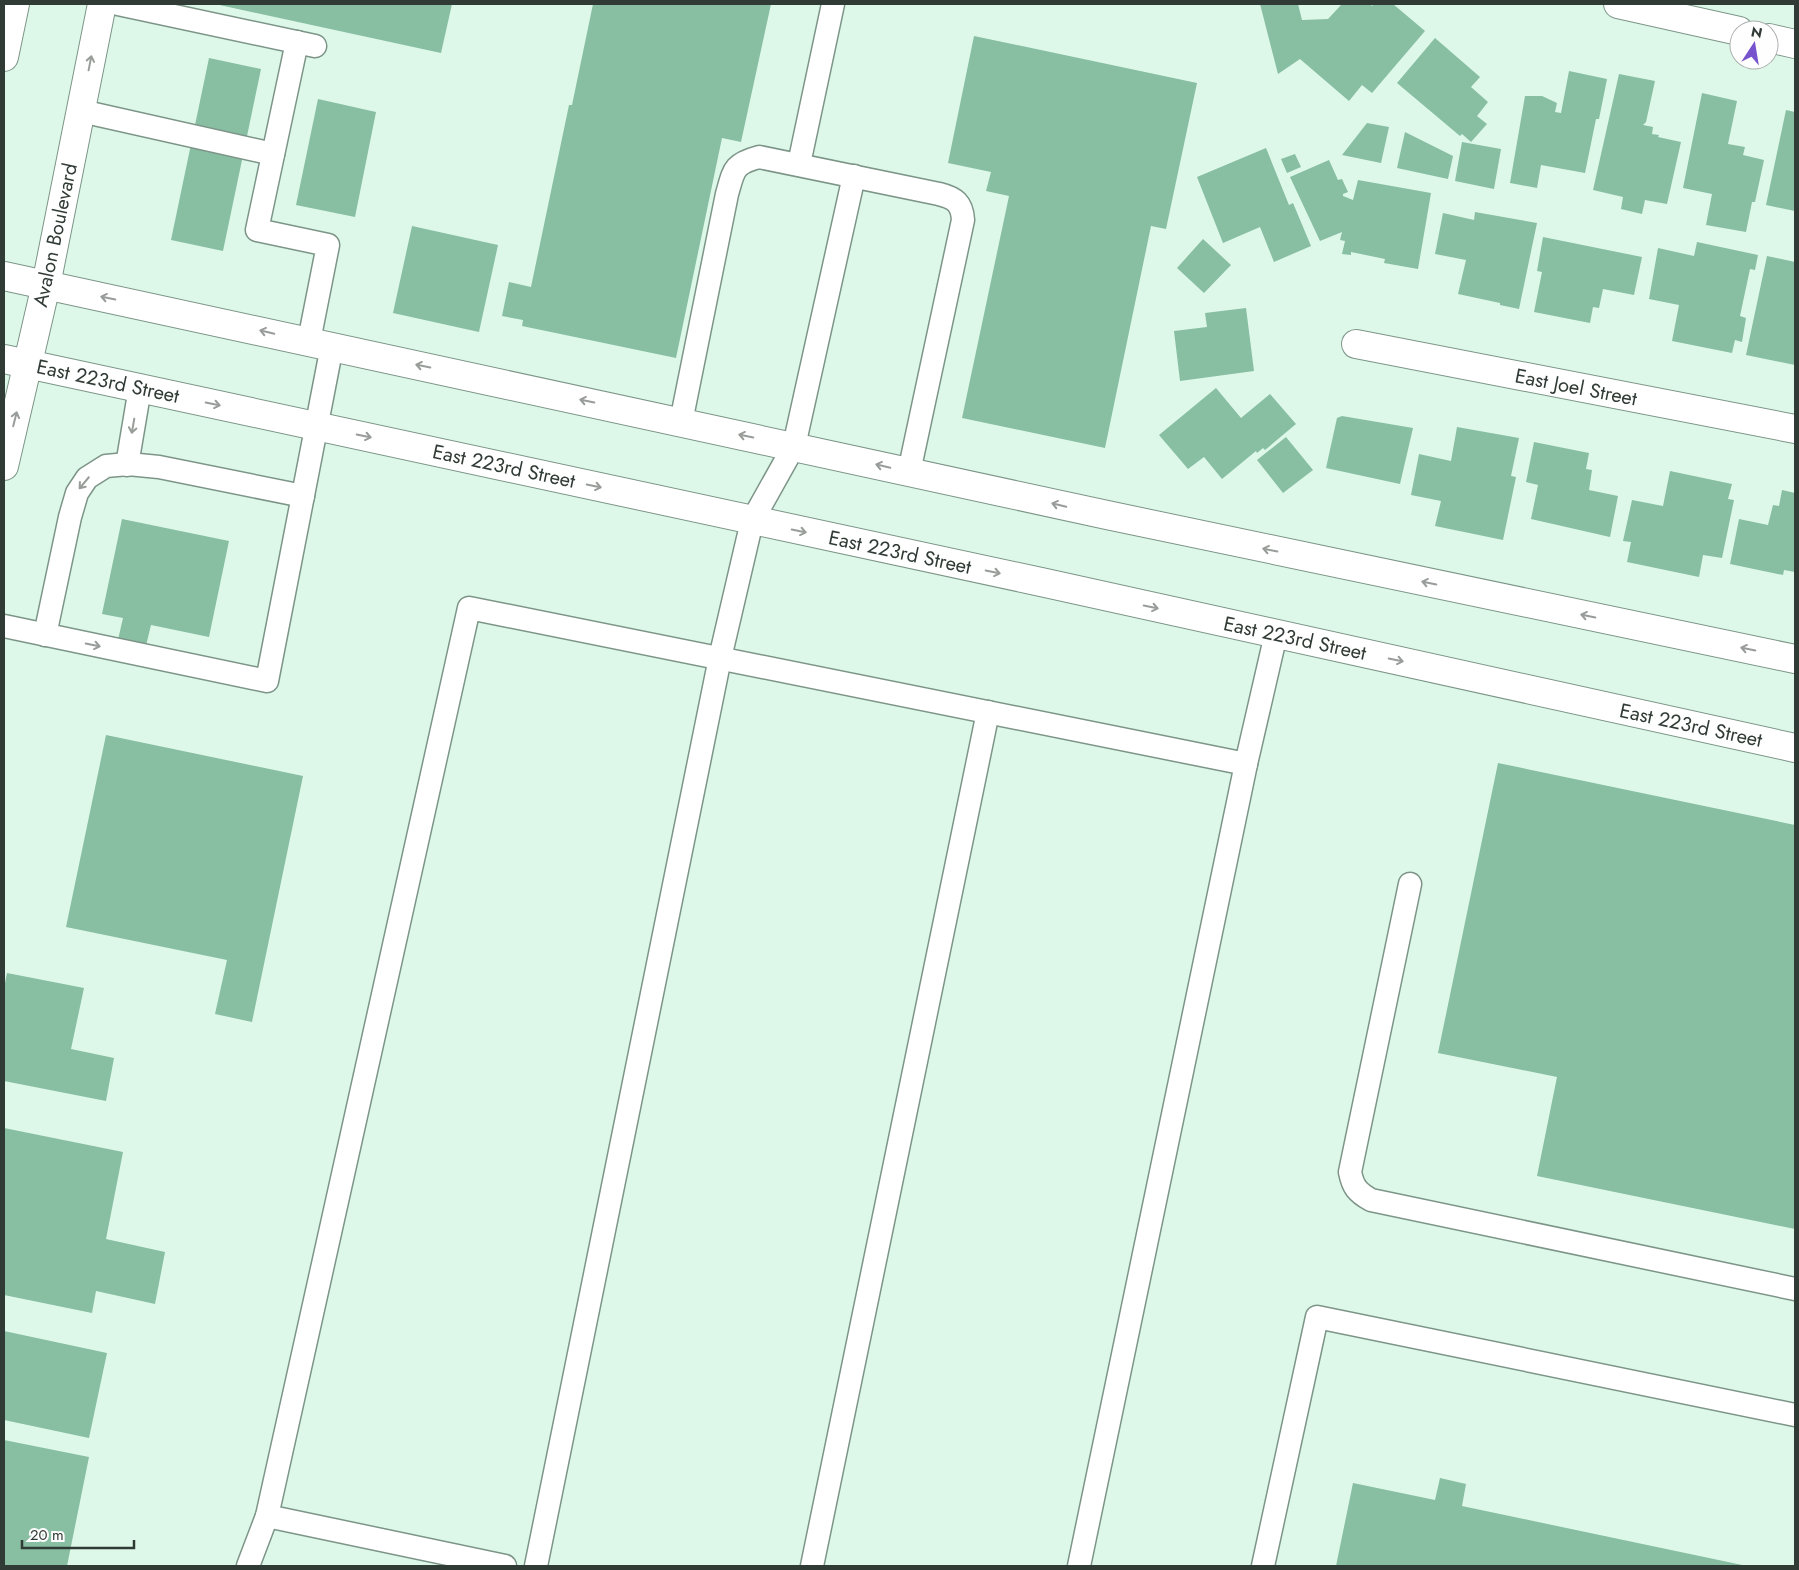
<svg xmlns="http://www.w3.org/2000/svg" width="1799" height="1570" font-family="Jost,sans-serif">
<rect width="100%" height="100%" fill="#ddf8e9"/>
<g fill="#88bea2">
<path d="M215 4H452L441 53Z"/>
<path d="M593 4H771L741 142 722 138 676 358 522 326 523 320 502 316 509 282 531 287 569 105H572Z"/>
<path d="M1260 4H1298L1302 20 1328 19 1341 5 1340 4H1370L1372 6 1374 4H1393L1425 31 1372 93 1362 85 1349 101 1300 59 1278 74Z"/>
<path d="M974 36 1197 83 1166 229 1151 226 1105 448 962 418 1009 196 986 191 991 172 948 163Z"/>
<path d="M1435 38 1480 77 1471 87 1488 102 1477 116 1487 124 1471 142 1462 134 1460 136 1397 83Z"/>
<path d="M209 58 261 69 223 251 171 240Z"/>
<path d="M1569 71 1607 79 1599 119H1596L1585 173 1541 165 1537 188 1510 183 1525 96H1542L1557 103 1555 112 1561 113Z"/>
<path d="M1619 74 1655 81 1646 122 1643 125 1653 127 1652 134 1659 135 1658 137 1681 142 1667 204 1645 200 1642 214 1621 209 1623 197 1593 190Z"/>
<path d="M1702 93 1737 101 1728 144 1745 147 1743 155 1764 160 1755 202H1752L1746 232 1706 225 1712 194 1683 188Z"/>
<path d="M318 99 376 112 355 217 296 205Z"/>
<path d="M1786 110 1795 112V211L1766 205Z"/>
<path d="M1367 123 1389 127 1381 163 1342 155Z"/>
<path d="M1405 132 1453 156 1448 179 1397 168Z"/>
<path d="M1462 142 1501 149 1494 189 1455 181Z"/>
<path d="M1266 148 1289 205 1293 203 1311 246 1274 262 1260 227 1223 243 1197 177Z"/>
<path d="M1295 154 1301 167 1287 173 1281 159Z"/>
<path d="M1329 160 1338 180 1342 179 1348 192 1343 194V196L1353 200 1358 180 1431 193 1418 269 1384 263 1385 259 1351 252V255L1342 254 1345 241 1340 240 1342 232 1320 241 1290 177Z"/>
<path d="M1475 212 1537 223 1519 309 1500 305V303L1458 294 1466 260 1435 254 1443 213 1474 220Z"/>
<path d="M412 226 498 245 479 332 393 313Z"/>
<path d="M1543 237 1642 257 1634 295 1603 289 1599 308 1593 307 1590 323 1534 312 1542 272 1537 271Z"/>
<path d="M1203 239 1231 265 1204 293 1177 268Z"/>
<path d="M1697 242 1758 255 1755 270 1750 269 1740 316 1746 318 1742 342 1735 340 1732 353 1672 341 1679 305 1649 299 1658 248 1694 256Z"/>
<path d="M1767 256 1795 262V365L1746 355Z"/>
<path d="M1246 308 1254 371 1180 381 1174 331 1207 327 1205 313Z"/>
<path d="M1216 388 1241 418 1270 394 1296 424 1265 450 1263 448 1257 453 1256 451 1222 479 1204 457 1188 469 1159 435Z"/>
<path d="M1342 416 1413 428 1400 484 1326 468 1337 418Z"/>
<path d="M1457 427 1519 438 1511 476 1516 477 1503 540 1435 526 1441 501 1411 495 1419 454 1451 461Z"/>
<path d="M1286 437 1313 470 1283 493 1257 460Z"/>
<path d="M1534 442 1589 453 1586 469 1592 470 1589 490 1618 496 1610 537 1531 519 1538 485 1526 482Z"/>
<path d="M1670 471 1732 484 1728 499 1734 500 1722 558 1703 555 1699 577 1627 562 1631 542 1623 541 1632 500 1663 506Z"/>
<path d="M1782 490 1795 493V572L1784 570 1783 575 1730 564 1739 519 1768 525 1773 505 1779 506Z"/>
<path d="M122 519 229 541 209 637 151 625 145 650 117 644 123 618 102 614Z"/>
<path d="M106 735 303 776 252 1022 215 1014 227 960 66 927Z"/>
<path d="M1498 763 1795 825V1229L1537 1176 1557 1077 1438 1053Z"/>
<path d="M7 973 84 988 71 1049 114 1058 106 1101 4 1081V988Z"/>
<path d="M4 1128 123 1152 106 1239 165 1252 155 1304 96 1291 92 1313 4 1295Z"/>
<path d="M4 1331 107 1353 89 1438 4 1420Z"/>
<path d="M4 1440 89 1457 67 1566H4Z"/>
<path d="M1440 1478 1466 1484 1462 1506 1747 1566H1336L1353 1483 1435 1500Z"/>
</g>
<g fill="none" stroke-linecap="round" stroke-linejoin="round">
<defs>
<g id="service">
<path d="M118 4 315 46"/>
<path d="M297 42 257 230 328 245 309 341"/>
<path d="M81 111 273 154"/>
<path d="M799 164 833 4"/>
<path d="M681 422 727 194C734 170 733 164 759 157L939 194C955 198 962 203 963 220L909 472"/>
<path d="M127 465 140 388"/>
<path d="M4 626 267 681 332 346"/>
<path d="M45 635 70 517 77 493 87 478 106 466 128 464 159 467 303 496"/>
<path d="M1410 884 1350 1172C1353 1187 1357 1192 1371 1200L1795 1289"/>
<path d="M248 1566 267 1516"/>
<path d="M505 1566 267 1516 469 608 1246 764"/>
<path d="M536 1566 720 658 752 521 794 446 854 176"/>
<path d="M812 1566 988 712"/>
<path d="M1079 1566 1246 764 1276 634"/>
<path d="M1263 1566 1317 1317 1795 1415"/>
</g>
<g id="minor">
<path d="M1618 4 1739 31"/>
<path d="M1769 38 1795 44"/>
<path d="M1356 344 1795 429"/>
</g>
<g id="secondary">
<path d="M4 276 1107 515 1795 659"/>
<path d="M4 359 1041 582 1795 748"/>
</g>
<g id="primary">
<path d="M4 57 15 4"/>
<path d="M4 466 46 285 102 4"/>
</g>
</defs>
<use href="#service" stroke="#7d9588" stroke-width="25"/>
<use href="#minor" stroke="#7d9588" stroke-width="30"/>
<use href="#secondary" stroke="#7d9588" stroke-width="30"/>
<use href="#primary" stroke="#7d9588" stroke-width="30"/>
<use href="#service" stroke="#fff" stroke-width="22"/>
<use href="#minor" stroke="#fff" stroke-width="28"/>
<use href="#secondary" stroke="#fff" stroke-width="28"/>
<use href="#primary" stroke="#fff" stroke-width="28"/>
</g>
<defs><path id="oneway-shaft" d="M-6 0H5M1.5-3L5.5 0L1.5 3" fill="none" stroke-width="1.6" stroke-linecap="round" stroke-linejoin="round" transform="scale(1.25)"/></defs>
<g stroke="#989d9a">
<use href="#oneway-shaft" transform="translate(90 63) rotate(-79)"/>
<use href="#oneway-shaft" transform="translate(108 298) rotate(-168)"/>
<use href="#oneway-shaft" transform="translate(267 332) rotate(-167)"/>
<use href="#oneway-shaft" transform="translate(423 366) rotate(-168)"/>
<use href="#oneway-shaft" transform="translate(587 401) rotate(-168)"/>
<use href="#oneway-shaft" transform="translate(213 404) rotate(12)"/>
<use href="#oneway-shaft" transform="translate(15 419) rotate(-76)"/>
<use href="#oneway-shaft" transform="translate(133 426) rotate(100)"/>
<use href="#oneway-shaft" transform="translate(364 436) rotate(12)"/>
<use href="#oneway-shaft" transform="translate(746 436) rotate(-168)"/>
<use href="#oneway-shaft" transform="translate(883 466) rotate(-167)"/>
<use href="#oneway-shaft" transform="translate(84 483) rotate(130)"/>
<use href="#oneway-shaft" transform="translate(594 486) rotate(12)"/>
<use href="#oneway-shaft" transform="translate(1059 505) rotate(-167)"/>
<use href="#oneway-shaft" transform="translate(799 531) rotate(12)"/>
<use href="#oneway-shaft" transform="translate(1270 550) rotate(-168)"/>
<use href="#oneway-shaft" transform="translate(993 572) rotate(12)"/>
<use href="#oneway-shaft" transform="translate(1429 583) rotate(-168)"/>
<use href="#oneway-shaft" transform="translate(1151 607) rotate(12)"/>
<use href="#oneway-shaft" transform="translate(1588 616) rotate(-168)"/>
<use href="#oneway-shaft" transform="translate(93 645) rotate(12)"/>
<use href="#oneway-shaft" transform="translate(1748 649) rotate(-168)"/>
<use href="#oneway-shaft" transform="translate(1396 660) rotate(12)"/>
</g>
<g text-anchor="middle" stroke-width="4" stroke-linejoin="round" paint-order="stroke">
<g font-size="20" fill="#313b35" stroke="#fefefe">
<text transform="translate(55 235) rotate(-78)" y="7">Avalon Boulevard</text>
<text transform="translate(108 381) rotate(12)" y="7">East 223rd Street</text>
<text transform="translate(1576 387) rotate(11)" y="7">East Joel Street</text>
<text transform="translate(504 466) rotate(12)" y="7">East 223rd Street</text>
<text transform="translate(900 552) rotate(12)" y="7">East 223rd Street</text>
<text transform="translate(1295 638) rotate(12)" y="7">East 223rd Street</text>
<text transform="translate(1691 725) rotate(12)" y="7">East 223rd Street</text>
</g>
</g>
<rect width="1799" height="1570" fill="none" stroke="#313b35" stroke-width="10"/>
<g transform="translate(1754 45) rotate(12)"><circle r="24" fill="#fefefe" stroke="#acb0ae"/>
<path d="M0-4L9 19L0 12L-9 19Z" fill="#7753cd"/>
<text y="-8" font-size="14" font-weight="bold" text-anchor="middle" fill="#313b35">N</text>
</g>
<path d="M22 1540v8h112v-8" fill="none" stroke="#313b35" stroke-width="2.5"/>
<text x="30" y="1540" font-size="15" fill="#313b35" stroke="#fefefe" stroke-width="4" paint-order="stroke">20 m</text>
</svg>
